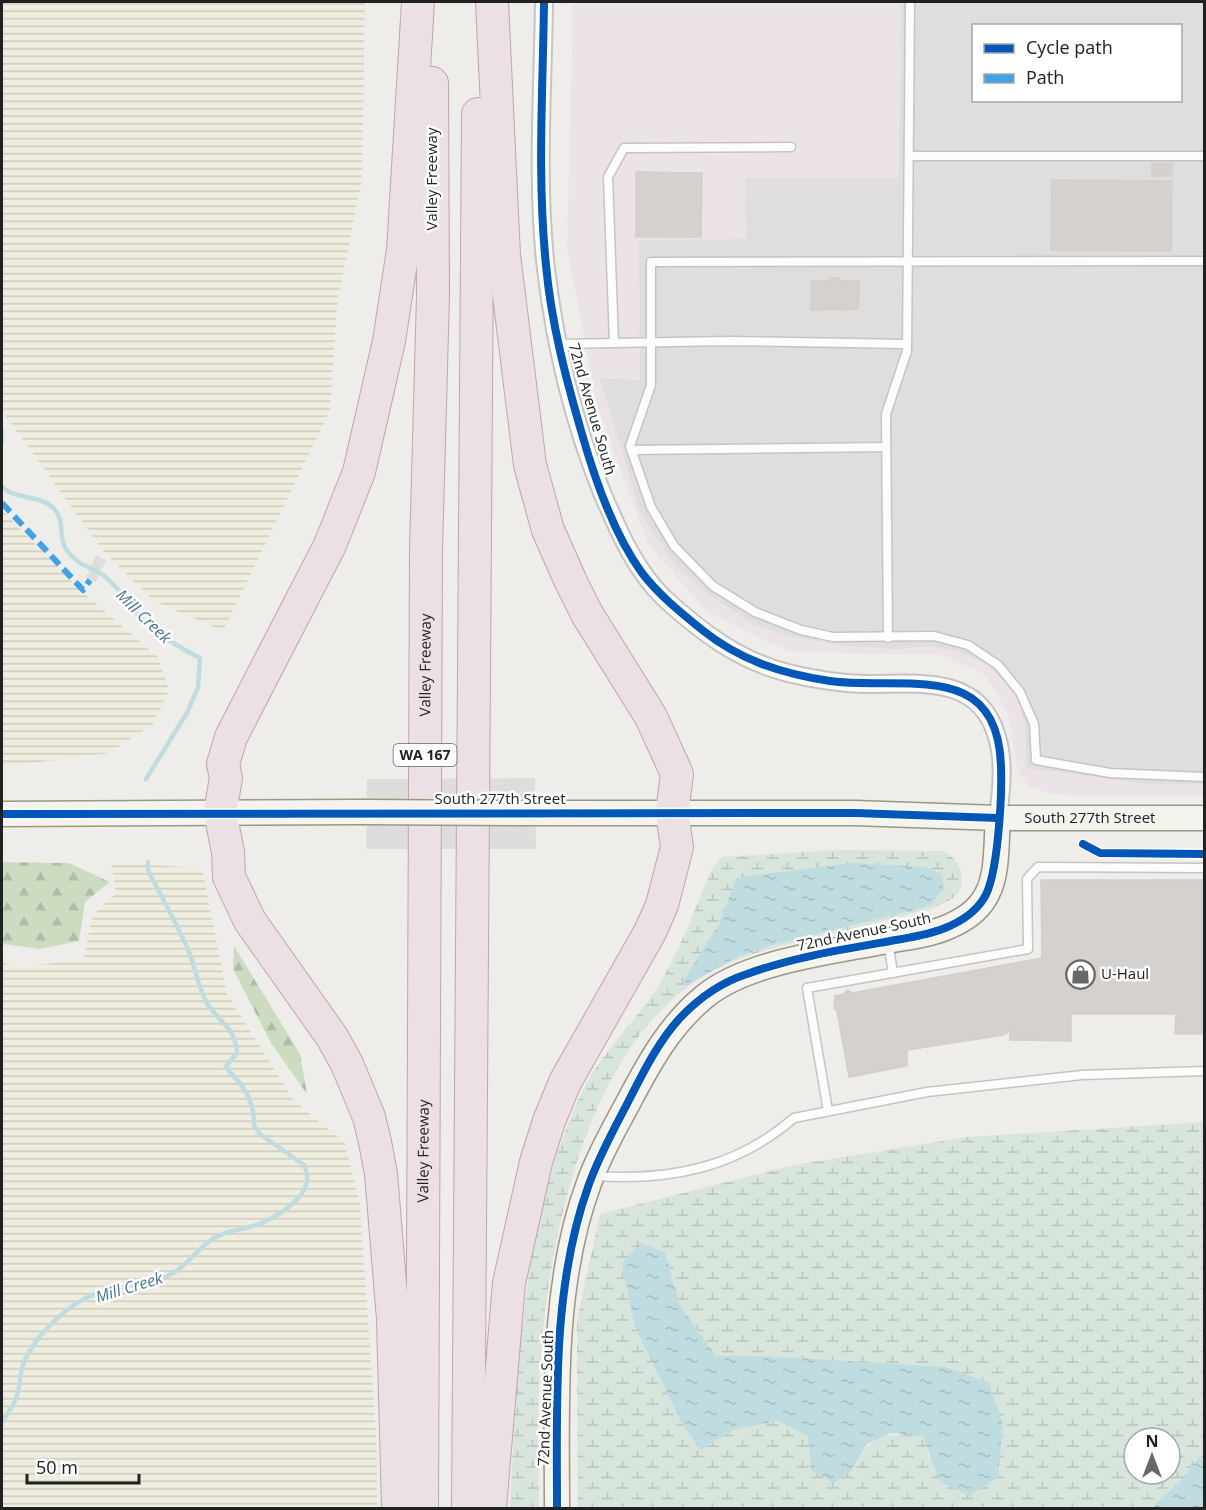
<svg xmlns="http://www.w3.org/2000/svg" width="1206" height="1510" font-family="'Open Sans',sans-serif">
<defs>
<pattern id="farmland-rules" width="6" height="5" patternUnits="userSpaceOnUse" patternTransform="scale(1.5)"><rect width="6" height="5" fill="#eeedde"/><path d="M0 2.5h6" fill="none" stroke="#cccbbe"/></pattern>
<pattern id="forest-firs" width="22" height="20" patternUnits="userSpaceOnUse" patternTransform="scale(1.5)"><rect width="22" height="20" fill="#cddcc1"/><path d="M5 1l3.5 6h-7zM16 11l3.5 6h-7z" fill="#b0bca6"/></pattern>
<pattern id="wetland-marsh" width="20" height="14" patternUnits="userSpaceOnUse" patternTransform="scale(1.5)"><rect width="20" height="14" fill="#d8e5dc"/><path d="M1 5h8M5 5V1M11 12h8M15 12V8" fill="none" stroke="#b9c4bc"/></pattern>
<pattern id="water-ripples" width="26" height="14" patternUnits="userSpaceOnUse" patternTransform="scale(1.5)"><rect width="26" height="14" fill="#bfdde0"/><path d="M2 4q2-2 4 0t4 0M15 11q2-2 4 0t4 0" fill="none" stroke="#a4bdc0"/></pattern>
</defs>
<rect width="100%" height="100%" fill="#efedea"/>
<path fill="#ece3e9" fill-rule="evenodd" d="M573 2H1204V796L1055 795 1029 786 1018 772 1008 714 985 675 943 655 790 652 707 612 647 543 597 404 567 248ZM974 26H1180V100H974Z"/>
<g fill="url(#farmland-rules)">
<path d="M2 2H365L362 179 337 305 330 411 223 631 154 601 104 552 2 411Z"/>
<path d="M2 510 80 590 158 657 169 690 153 724 109 753 2 767Z"/>
<path d="M111 863 202 868 227 994 294 1101 345 1143 360 1204 377 1450V1508H2V963L24 967 83 959 93 915 116 893Z"/>
</g>
<g fill="url(#forest-firs)">
<path d="M2 862 69 863 110 882 85 902 79 941 40 949 2 944Z"/>
<path d="M234 946 300 1054 307 1094 271 1043 233 969Z"/>
</g>
<g fill="url(#wetland-marsh)" fill-rule="evenodd">
<path d="M839 850 943 851C959 857 969 880 956 895 950 902 939 905 930 909 891 919 851 929 812 939 777 947 744 954 713 971 587 1037 548 1239 540 1368 537 1414 539 1462 539 1508H510C517 1371 521 1221 581 1094 599 1056 631 1026 655 991 679 955 695 907 713 867L722 857Z"/>
<path d="M1204 1122V1459L1199 1457 1183 1478 1156 1504 1155 1508H578L577 1320 600 1214 794 1165 967 1137ZM665 1252 680 1305 716 1356H765L849 1363 998 1477 929 1457 923 1437C880 1432 873 1433 851 1471L811 1470 808 1437 778 1421 734 1430 700 1450 680 1420 635 1327ZM1134 1438H1170V1474H1134Z"/>
</g>
<path fill="#dfdedd" fill-rule="evenodd" d="M901 2H1204V784H1147L1027 768 1025 727 1019 702 1004 681 984 662 957 651 932 646 895 649 848 646 792 637 755 625 706 593 676 566 641 514 600 378 640 380 639 240 746 239 745 178H899ZM974 26H1180V100H974Z"/>
<g fill="url(#water-ripples)">
<path d="M854 863 924 867 942 874 944 885 933 904 922 908 769 946 740 956 685 986 683 981 718 926 735 882 740 877Z"/>
<path d="M640 1243 665 1252 680 1305 716 1356H765L945 1367 989 1383 1003 1425 998 1477 970 1496 940 1482 923 1437 892 1433 867 1444 851 1471 834 1483 811 1470 808 1437 778 1421 734 1430 700 1450 680 1420 635 1327 622 1264Z"/>
<path d="M1199 1457 1204 1459V1508H1155V1504L1183 1478Z"/>
</g>
<g fill="#dedddc">
<path d="M96 555 106 560 96 582 86 578Z"/>
<path d="M535 778 536 849H366L367 779Z"/>
</g>
<g fill="none" stroke-linecap="round" stroke-linejoin="round">
<g stroke="#bfdde0" stroke-width="4.5">
<path d="M2 430V441"/>
<path d="M2 487C17 501 43 494 55 510 65 521 58 538 66 549 80 568 87 564 103 575 118 586 130 606 143 620 161 637 179 647 200 658L198 687 187 713 146 779"/>
<path d="M2 1422C7 1414 15 1404 17 1395 20 1386 20 1376 22 1368 29 1344 54 1319 74 1305 100 1286 135 1289 165 1277 186 1269 196 1249 214 1238 229 1229 246 1230 262 1223 283 1213 318 1192 304 1165L260 1134 254 1126C255 1113 250 1096 241 1085 236 1077 230 1075 226 1066L237 1053C235 1026 219 1023 207 1003 197 986 196 967 188 950 177 923 161 897 148 870V862"/>
</g>
</g>
<g fill="#d4d1ce" stroke="#d2cecb" stroke-width="1.5">
<rect x="1152" y="164" width="20" height="12"/>
<path d="M636 172 702 173 701 237H636Z"/>
<path d="M1052 180 1172 181 1171 251 1051 250Z"/>
<path d="M830 278H840V281H859L858 309 811 310 812 281H830Z"/>
<path d="M1041 880H1204L1203 1034H1175L1176 1014H1071V1041L1010 1040V1031L1003 1035 907 1050V1066L849 1077 837 1011 834 1008 835 996 844 994 847 990 852 993 1042 958Z"/>
</g>
<g fill="none" stroke-linecap="round" stroke-linejoin="round">
<defs>
<g id="lane">
<path d="M910 156H1204"/>
<path d="M1204 261 651 262V385L630 446 651 507 674 546 713 586 755 612 801 630 833 637 934 636 968 645 998 665 1020 692 1034 724 1036 760 1110 773 1204 777"/>
<path d="M614 343 608 177 624 148 791 147"/>
<path d="M559 344 729 341 907 344"/>
<path d="M631 450 886 447"/>
<path d="M888 638 886 414 907 351 910 2"/>
<path d="M888 942 893 973"/>
<path d="M828 1111 807 988 1028 949 1027 879 1038 867 1204 868"/>
<path d="M595 1176C670 1181 736 1168 794 1118L927 1092 1082 1075 1204 1071"/>
</g>
<path id="street" d="M544 2C543 88 536 183 546 269 555 345 574 424 603 495 619 532 635 570 664 598 700 631 739 661 788 673 812 679 838 683 863 684 914 685 979 672 997 737 1005 763 1001 792 998 818"/>
<g id="secondary">
<path id="s1" d="M524 813H855L998 818H1204"/>
<path d="M2 814 362 812"/>
<path d="M557 1508C557 1402 551 1285 589 1183 599 1155 614 1129 628 1103 649 1063 669 1026 704 997 747 961 832 952 887 941 908 937 931 935 950 926 966 919 981 908 988 892 998 872 996 841 998 818"/>
</g>
<g id="highway">
<path d="M398 1508 393 1319 381 1174 375 1142 369 1117 347 1064 332 1037 250 921 229 877 228 852 220 812 226 778 223 764 231 737 330 545 359 472 389 341 403 250 418 2"/>
<path id="s2" d="M422 1508 426 550 433 295 432 83"/>
<path d="M468 1508 478 114"/>
<path d="M490 1508 509 1283 536 1162 549 1121 565 1082 650 932 662 905 677 847 672 813 677 774 651 717 587 614 571 582 548 530 530 465 504 255 492 2"/>
</g>
</defs>
<use href="#lane" stroke="#c5c4c2" stroke-width="11"/>
<use href="#street" stroke="#c5c4c2" stroke-width="20"/>
<use href="#secondary" stroke="#999882" stroke-width="27"/>
<use href="#highway" stroke="#c2a3af" stroke-width="34"/>
<use href="#lane" stroke="#fdfcfc" stroke-width="8"/>
<use href="#street" stroke="#fdfcfc" stroke-width="16"/>
<use href="#secondary" stroke="#f4f3ed" stroke-width="24"/>
<use href="#highway" stroke="#ebe0e3" stroke-width="32"/>
<defs>
<path id="secondary-bridge" d="M362 812 524 813"/>
</defs>
<use href="#secondary-bridge" stroke="#999882" stroke-width="27" stroke-linecap="butt"/>
<use href="#secondary-bridge" stroke="#f4f3ed" stroke-width="24"/>
<path stroke="#3ea2ea" stroke-width="6" stroke-dasharray="12 6" stroke-linecap="butt" d="M2 503 83 590 90 580"/>
<defs>
<g id="cycleway">
<path d="M544 2C543 89 537 178 546 265 551 322 566 379 582 434 595 480 613 533 642 573 659 595 680 612 701 629 739 660 782 674 830 681 903 691 999 657 1001 768 1002 796 998 877 984 898 975 913 960 922 945 928 926 936 905 938 885 942 839 950 791 958 747 974 722 982 698 999 680 1018 657 1043 642 1075 627 1104 613 1131 598 1158 588 1187 552 1288 557 1402 557 1508"/>
<path d="M2 814 855 813 998 818"/>
<path d="M1083 844 1100 853 1204 854"/>
</g>
</defs>
<use href="#cycleway" stroke="#fff" stroke-width="11"/>
<use href="#cycleway" stroke="#0057b8" stroke-width="8"/>
</g>
<defs>
<symbol id="shop-ring" viewBox="-11 -11 22 22"><circle r="9.5" fill="#fff" stroke="#696867" stroke-width="1.5"/><path d="M-5-2.5h2.3a2.7 3.5 0 0 1 5.4 0H5L5.5 6h-11ZM-1.5-2.5h3a1.5 2.3 0 0 0-3 0Z" fill="#696867"/></symbol>
</defs>
<g fill-rule="evenodd">
<use href="#shop-ring" x="1064" y="958" width="33" height="33"/>
</g>
<g text-anchor="middle" stroke-width="5" stroke-linejoin="round" paint-order="stroke">
<rect fill="#fff" stroke="#646464" stroke-width="1.5" x="393.5" y="744" width="63" height="22" rx="4.5"/>
<g font-size="14" font-weight="bold" fill="#212121">
<text x="425" y="760">WA 167</text>
</g>
<g font-size="15" fill="#212121" stroke="#fff">
<text transform="translate(432 179) rotate(-90)" y="5">Valley Freeway</text>
<text transform="translate(592 409) rotate(74)" y="5">72nd Avenue South</text>
<text dy="5" stroke="none"><textPath href="#s2" startOffset="843">Valley Freeway</textPath></text>
<text x="500" y="804">South 277th Street</text>
<text dy="5" stroke="none"><textPath href="#s1" startOffset="566">South 277th Street</textPath></text>
<text transform="translate(864 932) rotate(-12)" y="5">72nd Avenue South</text>
<text dy="5" stroke="none"><textPath href="#s2" startOffset="357">Valley Freeway</textPath></text>
<text transform="translate(546 1398) rotate(-88)" y="5">72nd Avenue South</text>
</g>
<g font-size="15" fill="#212121" stroke="#fff" text-anchor="start">
<text x="1101" y="979">U-Haul</text>
</g>
<g font-size="16" font-style="italic" fill="#477696" stroke="#fff">
<text transform="translate(144 616) rotate(44)" y="6">Mill Creek</text>
<text transform="translate(129 1287) rotate(-17)" y="6">Mill Creek</text>
</g>
</g>
<rect width="1206" height="1510" fill="none" stroke="#212121" stroke-width="6"/>
<rect x="972" y="24" width="210" height="78" fill="#ffffff" stroke="#a6a6a6" stroke-width="1.5"/>
<rect x="984" y="44" width="30" height="9" fill="#0057b8" stroke="#a6a6a6" stroke-width="1.5"/>
<text x="1026" y="54" font-size="18" fill="#212121">Cycle path</text>
<rect x="984" y="74" width="30" height="9" fill="#3ea2ea" stroke="#a6a6a6" stroke-width="1.5"/>
<text x="1026" y="84" font-size="18" fill="#212121">Path</text>
<g transform="translate(1152 1456)"><circle r="28" fill="#ffffff" stroke="#a6a6a6" stroke-width="1.5"/>
<path d="M0-4.5L10 22L0 15L-10 22Z" fill="#696867"/>
<text y="-9" font-size="16" font-weight="bold" text-anchor="middle" fill="#212121">N</text>
</g>
<path d="M27 1474v9h112v-9" fill="none" stroke="#212121" stroke-width="3"/>
<text x="36" y="1474" font-size="18" fill="#212121" stroke="#ffffff" stroke-width="4.5" paint-order="stroke">50 m</text>
</svg>
